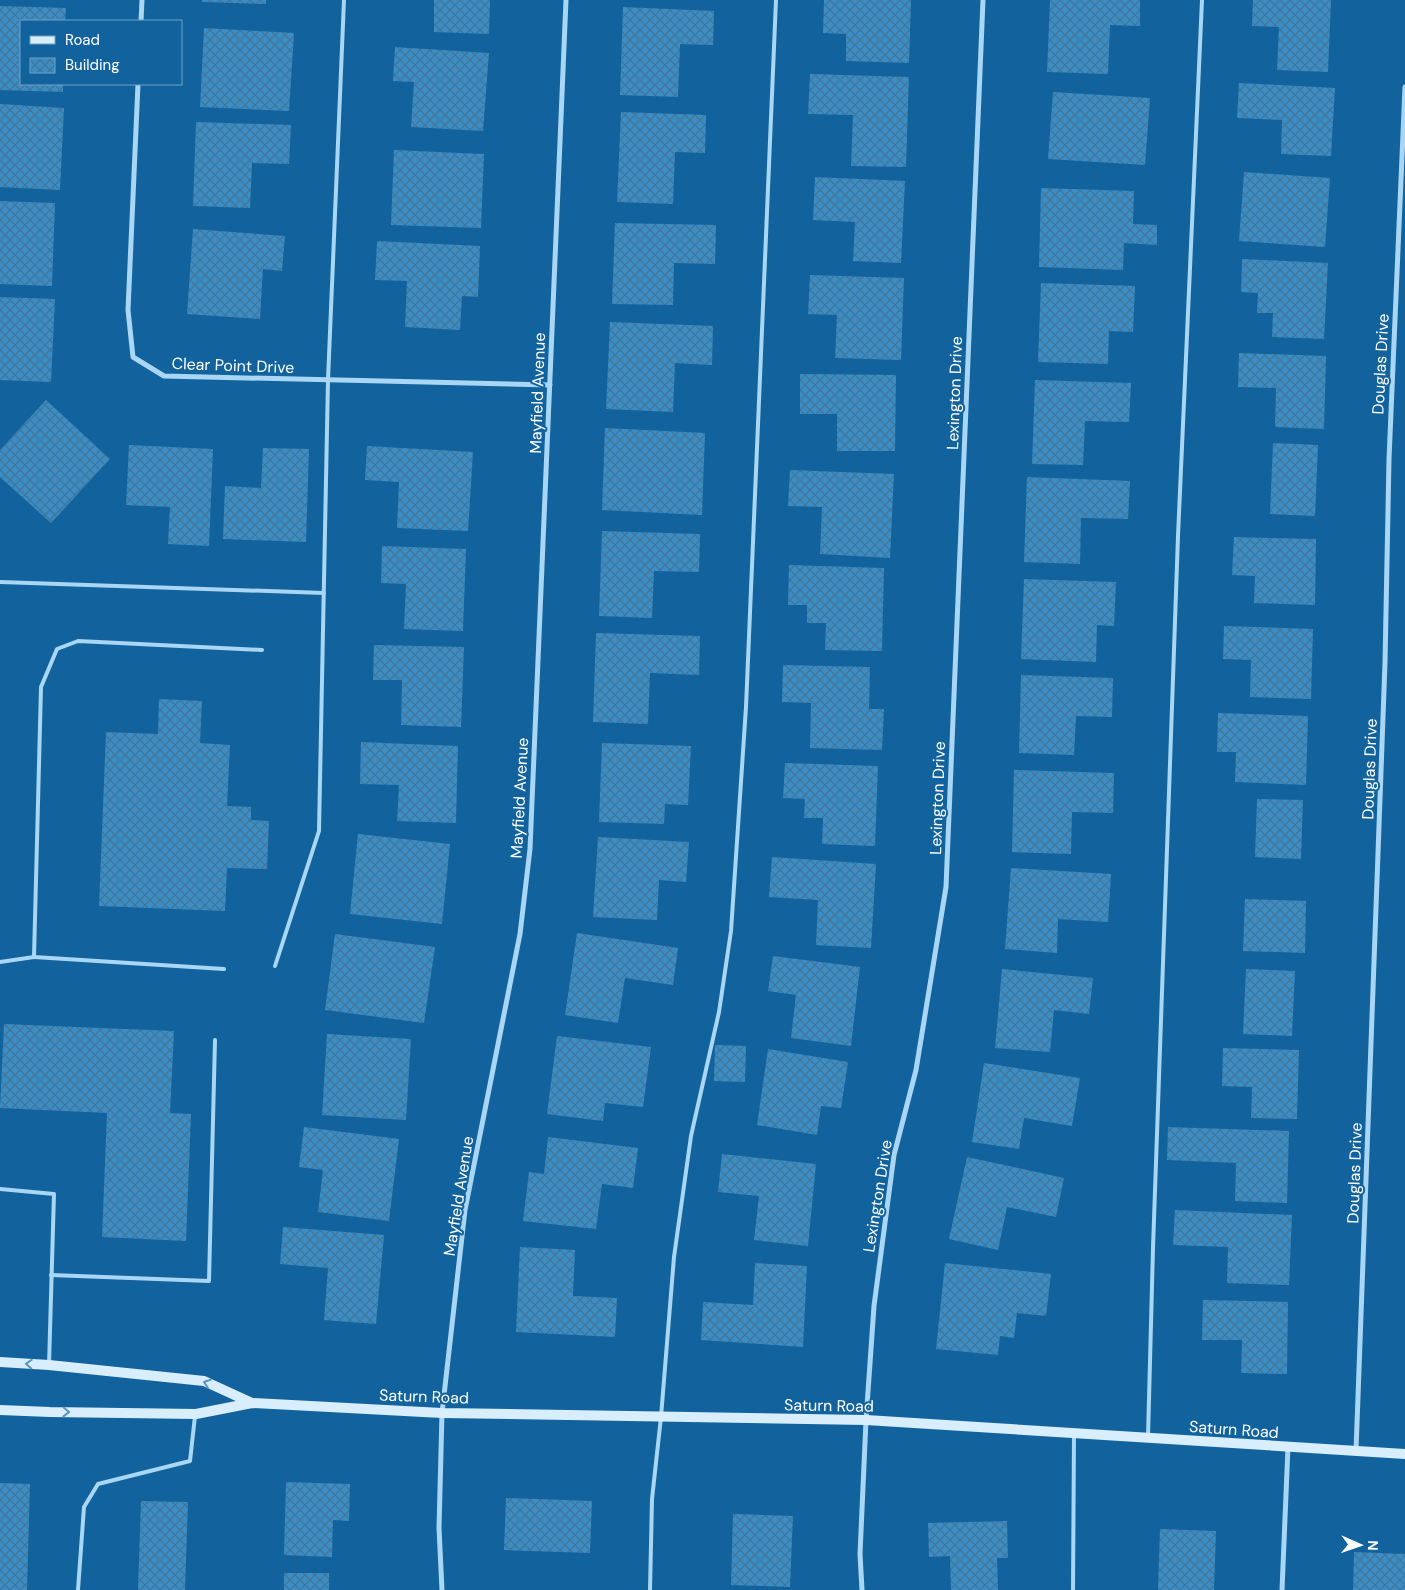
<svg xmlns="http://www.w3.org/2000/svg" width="1405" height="1590" font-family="'DM Sans',sans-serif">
<defs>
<pattern id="building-cross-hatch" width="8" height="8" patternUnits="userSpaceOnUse" patternTransform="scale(1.25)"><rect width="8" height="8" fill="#3b8dc4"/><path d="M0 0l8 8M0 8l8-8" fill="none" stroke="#41769a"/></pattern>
</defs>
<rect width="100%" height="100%" fill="#12639d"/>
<g fill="url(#building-cross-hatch)">
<path d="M202 0H266V4L202 2Z"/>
<path d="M434 0H490L489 34 434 32Z"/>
<path d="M824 0H911L909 63 846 61V34L823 33Z"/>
<path d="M1050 0H1140V26L1110 25 1108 74 1047 72Z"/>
<path d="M1253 0H1331L1328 72 1277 70 1279 27 1252 26Z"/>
<path d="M0 6 66 8 65 21H21V84H63V92L0 90Z"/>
<path d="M623 7 714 11 713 45 680 44 678 97 620 95Z"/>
<path d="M204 28 294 33 289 111 200 107Z"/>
<path d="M395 47 489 53 483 131 411 127 414 82 393 81Z"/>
<path d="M810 74 909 77 906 167 851 166 853 115 808 114Z"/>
<path d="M1239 83 1335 88 1331 156 1281 154 1282 120 1237 118Z"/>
<path d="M1053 92 1150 98 1145 165 1048 159Z"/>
<path d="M0 104 64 108 60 190 0 187Z"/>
<path d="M621 112 706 115 705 153 675 152 673 204 617 202Z"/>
<path d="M196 122 291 125 289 164 252 163 250 208 193 206Z"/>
<path d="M394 150 484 154 481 228 391 225Z"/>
<path d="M1244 172 1330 178 1325 247 1239 241Z"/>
<path d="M815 177 905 181 901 263 853 261 855 222 813 220Z"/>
<path d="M1041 188 1134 191 1133 224 1157 225V245L1124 243 1123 270 1039 267Z"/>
<path d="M0 201 55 203 52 286 0 284Z"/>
<path d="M615 223 716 225 715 264 674 263 673 305 612 304Z"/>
<path d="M193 229 285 236 282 271 263 269 260 319 187 314Z"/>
<path d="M377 241 480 246 478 297 462 296 460 330 405 327 407 281 375 280Z"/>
<path d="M1242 259 1328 263 1324 339 1272 337 1273 313H1257L1258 293 1241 292Z"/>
<path d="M810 275 904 278 901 360 835 358 837 315 808 314Z"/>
<path d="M1041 283 1135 286 1133 332 1109 331 1108 364 1038 362Z"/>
<path d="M0 297 55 299 51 382 0 380Z"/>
<path d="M610 322 713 326 712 365 675 363 673 412 606 409Z"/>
<path d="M1239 353 1326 356 1324 429 1275 427 1276 388 1238 387Z"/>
<path d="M800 374 896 375 895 451H837V414H800Z"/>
<path d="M1035 380 1131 383 1129 422 1085 421 1083 465 1032 464Z"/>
<path d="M46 400 110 459 51 523 0 477V450Z"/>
<path d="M605 428 705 433 702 515 602 510Z"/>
<path d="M1273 443 1318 445 1315 516 1270 514Z"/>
<path d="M129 445 213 449 209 546 168 544 170 507 126 505Z"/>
<path d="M367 446 473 452 468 531 397 528 399 482 365 480Z"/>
<path d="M263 448 309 449 306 542 223 539 225 486 261 488Z"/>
<path d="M790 470 894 474 890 558 820 554 822 507 788 506Z"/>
<path d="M1027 477 1130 481 1128 519 1081 518 1080 564 1024 562Z"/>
<path d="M602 531 700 534 699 572 654 571 652 618 599 616Z"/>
<path d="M1234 537 1316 539 1315 605 1254 603 1255 576 1232 575Z"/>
<path d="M382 546 466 549 463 631 404 629 406 584 381 583Z"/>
<path d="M789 565 884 568 882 651 825 650 826 623H807V605H788Z"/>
<path d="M1024 579 1116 582 1114 626 1097 625 1096 662 1021 659Z"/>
<path d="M1224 626 1313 629 1311 699 1250 697 1251 660 1223 659Z"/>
<path d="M596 633 700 636 699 675 650 673 648 724 593 722Z"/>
<path d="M374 645 464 647 461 727 401 725 402 680H373Z"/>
<path d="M783 665 870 667 869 709H884L882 750 810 748 811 703 782 702Z"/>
<path d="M1021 675 1113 678 1112 717 1076 716 1074 755 1019 753Z"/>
<path d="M159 699 202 701 200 743 230 745 227 806 251 807V820L269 821 267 869 227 868 225 911 99 906 106 732 158 734Z"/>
<path d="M1218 713 1308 716 1306 785 1235 782 1236 752H1217Z"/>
<path d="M361 742 458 746 456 823 397 821 399 785 360 784Z"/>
<path d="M602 743 691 746 688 805 665 804 664 824 599 822Z"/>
<path d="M785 763 878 766 875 846 822 844 823 818H804L805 799 783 798Z"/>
<path d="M1014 770 1114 773 1113 813 1072 812 1071 854 1012 852Z"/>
<path d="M1257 799 1303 800 1301 859 1255 857Z"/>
<path d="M358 834 450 844 442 924 350 914Z"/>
<path d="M598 837 689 842 686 882 659 880 657 920 593 917Z"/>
<path d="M772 857 876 864 871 948 816 945 818 900 769 897Z"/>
<path d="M1011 868 1111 874 1108 922 1058 919 1057 953 1005 949Z"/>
<path d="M1245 899 1306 901 1305 953 1243 951Z"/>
<path d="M577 933 678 948 673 985 625 978 618 1023 565 1015Z"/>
<path d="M335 934 435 947 424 1023 325 1010Z"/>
<path d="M773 956 860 967 851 1046 791 1038 796 995 768 991Z"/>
<path d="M1002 969 1093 978 1089 1014 1054 1010 1050 1052 995 1048Z"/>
<path d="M1246 969 1295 971 1292 1036 1243 1034Z"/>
<path d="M4 1024 174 1031 170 1113 191 1114 186 1241 102 1237 107 1113 0 1108Z"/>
<path d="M327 1034 411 1039 406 1120 322 1115Z"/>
<path d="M557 1036 651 1047 643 1107 605 1103 603 1121 547 1114Z"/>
<path d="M715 1045 746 1046 745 1082 714 1081Z"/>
<path d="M1223 1048 1299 1050 1297 1119 1251 1118 1252 1087 1222 1086Z"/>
<path d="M768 1049 848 1062 841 1108 821 1106 817 1135 757 1125Z"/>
<path d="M984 1063 1080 1078 1072 1126 1024 1118 1019 1149 972 1142Z"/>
<path d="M304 1127 399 1139 389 1221 318 1212 323 1170 299 1167Z"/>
<path d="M1168 1127 1289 1131 1287 1203 1235 1201 1236 1163 1167 1160Z"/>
<path d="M548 1137 638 1148 633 1188 602 1184 596 1229 523 1221 529 1172 544 1174Z"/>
<path d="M722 1154 816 1164 808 1246 754 1240 759 1196 718 1192Z"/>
<path d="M967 1157 1064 1178 1056 1217 1007 1207 998 1250 949 1239Z"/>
<path d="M1175 1210 1292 1215 1289 1285 1227 1283 1228 1247 1173 1245Z"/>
<path d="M283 1227 384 1235 376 1324 324 1320 328 1268 280 1264Z"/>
<path d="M520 1247 575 1250 573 1296 617 1298 615 1337 516 1332Z"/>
<path d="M755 1263 807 1266 803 1347 701 1340 703 1302 753 1305Z"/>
<path d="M945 1263 1051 1274 1046 1316 1017 1313 1014 1338 1000 1336 998 1355 936 1349Z"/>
<path d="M1203 1300 1288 1302 1287 1374 1241 1373 1242 1340H1202Z"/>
<path d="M286 1482 350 1484 349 1521 333 1520 332 1557 284 1555Z"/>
<path d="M0 1483 30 1484 27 1590H0Z"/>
<path d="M506 1498 592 1501 590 1553 504 1550Z"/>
<path d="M141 1501 188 1502 185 1590H138Z"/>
<path d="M733 1514 793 1516 790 1587 731 1585Z"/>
<path d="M1007 1521 1008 1558H997L998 1590H951L950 1556 929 1557 928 1523Z"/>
<path d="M1160 1529 1216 1531 1214 1590H1158Z"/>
<path d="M1354 1552 1405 1554V1590H1353Z"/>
<rect x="284" y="1573" width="45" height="17"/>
</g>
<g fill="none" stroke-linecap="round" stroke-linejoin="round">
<g stroke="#a8d6f4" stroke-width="4">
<path d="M0 582 324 593"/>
<path d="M0 962 34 957"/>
<path d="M275 966 319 831 328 380 344 0"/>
<path d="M224 969 34 957 41 687 57 649 78 641 262 650"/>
<path d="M0 1189 54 1194 49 1365"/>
<path d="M51 1275 209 1281 215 1040"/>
<path d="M1148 1437 1153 1248 1178 536 1202 0"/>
<path d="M78 1590 84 1507 98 1484 190 1461 195 1416"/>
<path d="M650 1590 652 1499 661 1417 674 1257 691 1136 719 1012 731 931 746 707 776 0"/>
<path d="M1073 1590 1074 1434"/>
</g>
<g stroke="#a8d6f4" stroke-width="5">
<path d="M141 21 142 0"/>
<path d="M138 84 128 310 133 357 164 376 550 385"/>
<path d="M1356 1451 1385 663 1389 459 1405 87"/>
<path d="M442 1590 439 1528 442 1413 465 1210 520 934 530 849 566 0"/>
<path d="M862 1590 860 1554 866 1420 874 1306 894 1155 916 1070 946 887 983 0"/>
<path d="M1282 1590 1288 1447"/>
</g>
<g stroke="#d8eefd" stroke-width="10">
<path d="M0 1362 49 1365 204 1381 252 1403"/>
<path d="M0 1410 50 1412 196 1414 252 1403 442 1413 866 1420 1405 1454"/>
</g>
</g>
<defs><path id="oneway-chevron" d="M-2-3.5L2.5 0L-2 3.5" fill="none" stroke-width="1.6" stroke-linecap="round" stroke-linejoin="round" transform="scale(1.25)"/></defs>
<g stroke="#5794bf">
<use href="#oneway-chevron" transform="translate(29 1364) rotate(-177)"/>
<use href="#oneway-chevron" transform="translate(207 1383) rotate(-161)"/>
<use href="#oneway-chevron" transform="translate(66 1412) rotate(1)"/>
</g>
<g text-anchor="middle" stroke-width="4" stroke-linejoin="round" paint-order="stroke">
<g font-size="16" fill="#fff" stroke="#12639d">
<text transform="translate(1380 364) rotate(-87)" y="6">Douglas Drive</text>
<text transform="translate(233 365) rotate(2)" y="6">Clear Point Drive</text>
<text transform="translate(537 393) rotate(-88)" y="6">Mayfield Avenue</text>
<text transform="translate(954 393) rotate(-88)" y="6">Lexington Drive</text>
<text transform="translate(1369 769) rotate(-88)" y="6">Douglas Drive</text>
<text transform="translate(519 798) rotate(-87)" y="6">Mayfield Avenue</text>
<text transform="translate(937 798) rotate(-88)" y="6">Lexington Drive</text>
<text transform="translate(1354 1173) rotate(-88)" y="6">Douglas Drive</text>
<text transform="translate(458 1196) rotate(-81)" y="6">Mayfield Avenue</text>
<text transform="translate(877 1196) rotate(-81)" y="6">Lexington Drive</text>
<text transform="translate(424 1396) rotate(2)" y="6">Saturn Road</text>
<text transform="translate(829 1405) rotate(1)" y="6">Saturn Road</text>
<text transform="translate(1234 1429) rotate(4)" y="6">Saturn Road</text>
</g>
</g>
<rect x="20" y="20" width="162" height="65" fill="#12639d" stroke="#71a1c4"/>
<rect x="30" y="36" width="25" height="8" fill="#d8eefd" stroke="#71a1c4"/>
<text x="65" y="45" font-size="15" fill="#ffffff">Road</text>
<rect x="30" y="58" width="25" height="15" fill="url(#building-cross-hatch)" stroke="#71a1c4"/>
<text x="65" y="70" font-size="15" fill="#ffffff">Building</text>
<g transform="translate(1360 1545) rotate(92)" stroke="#12639d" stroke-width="4" paint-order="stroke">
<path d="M0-4L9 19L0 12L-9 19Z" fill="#ffffff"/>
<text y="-8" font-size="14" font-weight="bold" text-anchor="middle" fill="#ffffff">N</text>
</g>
</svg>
